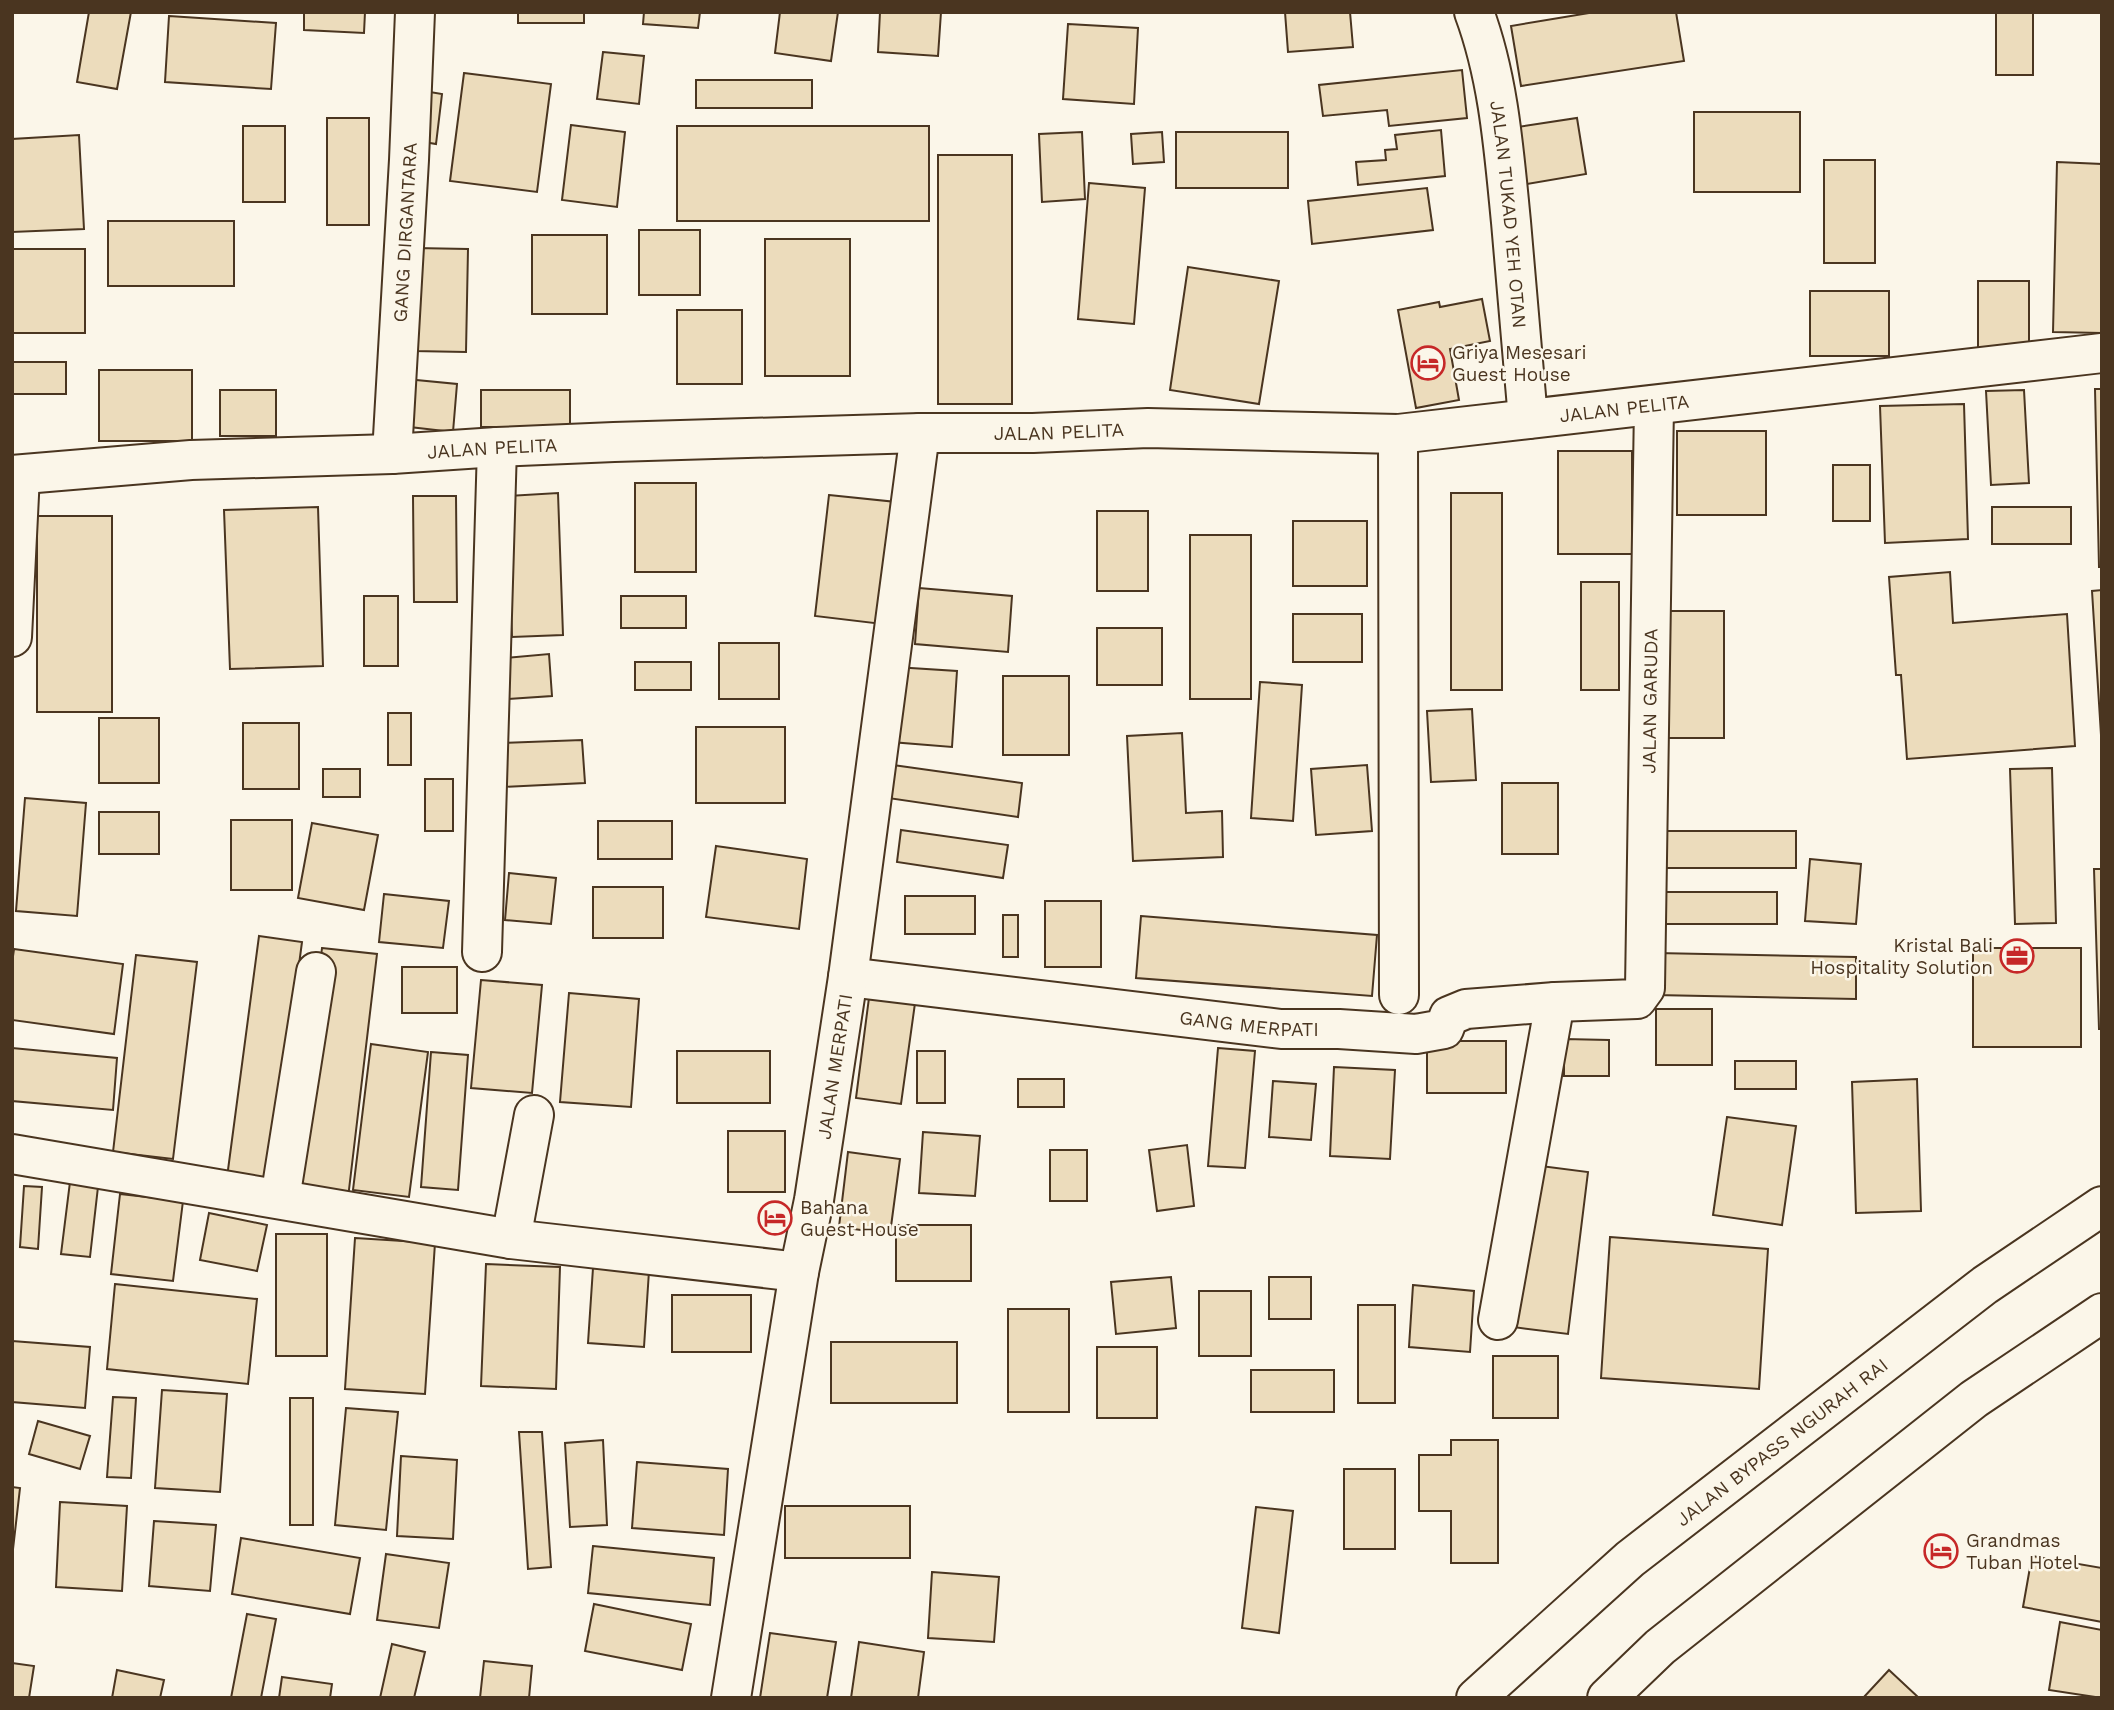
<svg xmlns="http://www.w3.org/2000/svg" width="2114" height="1710" font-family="'Work Sans',sans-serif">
<rect width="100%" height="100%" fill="#fbf6e9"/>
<g fill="#ecdcbc" stroke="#4a3520" stroke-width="2">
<path d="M89 12H131L117 89 77 82Z"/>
<path d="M304 12H365L364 33 304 30Z"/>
<rect x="518" y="12" width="66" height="11"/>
<path d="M644 12H700L698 28 643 24Z"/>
<path d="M780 12H838L831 61 775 53Z"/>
<path d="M880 12H941L938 56 878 52Z"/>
<path d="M1285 12H1350L1353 47 1288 52Z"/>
<path d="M1595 12H1676L1684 61 1521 86 1511 26Z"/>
<rect x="1996" y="12" width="37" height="63"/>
<path d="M169 16 276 23 271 89 165 82Z"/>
<path d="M1068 24 1138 28 1134 104 1063 99Z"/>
<path d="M603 52 644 56 639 104 597 99Z"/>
<path d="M1462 70 1467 118 1389 126 1387 110 1323 116 1319 85Z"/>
<path d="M464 73 551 84 537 192 450 181Z"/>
<rect x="696" y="80" width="116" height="28"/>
<path d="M424 91 442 94 436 144 418 141Z"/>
<rect x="1694" y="112" width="106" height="80"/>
<rect x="327" y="118" width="42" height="107"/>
<path d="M1577 118 1586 174 1521 185 1511 128Z"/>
<path d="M571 125 625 132 617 207 562 200Z"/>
<rect x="243" y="126" width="42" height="76"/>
<rect x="677" y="126" width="252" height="95"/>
<path d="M1441 130 1445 176 1358 185 1356 162 1386 160 1385 150 1397 149 1395 135Z"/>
<path d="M1082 132 1085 199 1042 202 1039 134Z"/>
<path d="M1162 132 1164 162 1133 164 1131 134Z"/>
<rect x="1176" y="132" width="112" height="56"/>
<path d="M79 135 84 229 12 232V139Z"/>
<rect x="938" y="155" width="74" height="249"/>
<rect x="1824" y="160" width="51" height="103"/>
<path d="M2057 162 2102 164V333L2053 332Z"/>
<path d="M1089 183 1145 188 1134 324 1078 319Z"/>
<path d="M1427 188 1433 230 1312 244 1308 201Z"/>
<rect x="108" y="221" width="126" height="65"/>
<rect x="639" y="230" width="61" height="65"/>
<rect x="532" y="235" width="75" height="79"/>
<rect x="765" y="239" width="85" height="137"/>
<path d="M415 248 468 249 466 352 413 351Z"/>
<rect x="12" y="249" width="73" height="84"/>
<path d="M1188 267 1279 281 1259 404 1170 390Z"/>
<rect x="1978" y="281" width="51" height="71"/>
<rect x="1810" y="291" width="79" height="65"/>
<path d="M1482 299 1490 341 1450 349 1459 400 1416 408 1398 310 1439 302 1440 307Z"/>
<rect x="677" y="310" width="65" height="74"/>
<rect x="12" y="362" width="54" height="32"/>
<rect x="99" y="370" width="93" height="71"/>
<path d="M406 379 457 384 453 432 401 426Z"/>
<path d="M2095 389H2102V567H2099Z"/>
<rect x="220" y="390" width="56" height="46"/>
<rect x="481" y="390" width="89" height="37"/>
<path d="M2024 390 2029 483 1991 485 1986 391Z"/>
<path d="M1964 404 1968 539 1885 543 1880 406Z"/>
<rect x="1677" y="431" width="89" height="84"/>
<rect x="1558" y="451" width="74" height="103"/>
<rect x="1833" y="465" width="37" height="56"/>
<rect x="635" y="483" width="61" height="89"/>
<path d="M558 493 563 635 512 637 506 496Z"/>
<rect x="1451" y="493" width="51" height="197"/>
<path d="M829 495 896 502 882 624 815 616Z"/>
<path d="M413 496H456L457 602H414Z"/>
<path d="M318 507 323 666 230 669 224 510Z"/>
<rect x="1992" y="507" width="79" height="37"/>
<rect x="1097" y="511" width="51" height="80"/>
<rect x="37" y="516" width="75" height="196"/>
<rect x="1293" y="521" width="74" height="65"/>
<rect x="1190" y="535" width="61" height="164"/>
<path d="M1950 572 1953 623 2067 614 2075 746 1907 759 1901 675H1896L1889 577Z"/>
<rect x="1581" y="582" width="38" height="108"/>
<path d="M919 588 1012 596 1008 652 915 644Z"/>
<path d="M2102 590V751L2092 591Z"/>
<rect x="364" y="596" width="34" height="70"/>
<rect x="621" y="596" width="65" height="32"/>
<rect x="1663" y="611" width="61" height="127"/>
<rect x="1293" y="614" width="69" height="48"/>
<rect x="1097" y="628" width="65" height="57"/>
<rect x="719" y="643" width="60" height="56"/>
<path d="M549 654 552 696 508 699 504 658Z"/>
<rect x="635" y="662" width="56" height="28"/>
<path d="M895 667 957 671 952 747 891 742Z"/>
<rect x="1003" y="676" width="66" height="79"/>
<path d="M1260 682 1302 685 1293 821 1251 818Z"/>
<path d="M1472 709 1476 780 1431 782 1427 711Z"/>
<rect x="388" y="713" width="23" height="52"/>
<rect x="99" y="718" width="60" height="65"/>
<rect x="243" y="723" width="56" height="66"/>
<rect x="696" y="727" width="89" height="76"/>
<path d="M1182 733 1186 813 1222 811 1223 857 1133 861 1127 736Z"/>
<path d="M582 740 585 783 502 787 501 743Z"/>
<path d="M893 765 1022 783 1018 817 888 798Z"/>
<path d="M1367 765 1372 831 1316 835 1311 769Z"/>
<path d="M2052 768 2056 923 2015 924 2010 769Z"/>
<rect x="323" y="769" width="37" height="28"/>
<rect x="425" y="779" width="28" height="52"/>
<rect x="1502" y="783" width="56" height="71"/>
<path d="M25 798 86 803 77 916 16 911Z"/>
<rect x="99" y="812" width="60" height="42"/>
<rect x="231" y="820" width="61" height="70"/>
<rect x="598" y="821" width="74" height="38"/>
<path d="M312 823 378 835 364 910 298 898Z"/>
<path d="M901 830 1008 845 1003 878 897 862Z"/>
<rect x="1652" y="831" width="144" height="37"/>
<path d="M716 846 807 859 799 929 706 917Z"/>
<path d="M1810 859 1861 864 1856 924 1805 921Z"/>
<path d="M2094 869H2102V1029H2099Z"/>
<path d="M509 873 556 878 551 924 505 920Z"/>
<rect x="593" y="887" width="70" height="51"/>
<rect x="1652" y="892" width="125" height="32"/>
<path d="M384 894 449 901 443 948 379 942Z"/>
<rect x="905" y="896" width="70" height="38"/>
<rect x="1045" y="901" width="56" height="66"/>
<rect x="1003" y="915" width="15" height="42"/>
<path d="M1141 916 1377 935 1372 996 1136 978Z"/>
<path d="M259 936 302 942 269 1191 226 1185Z"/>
<path d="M322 948 377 954 348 1198 294 1191Z"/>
<rect x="1973" y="948" width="108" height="99"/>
<path d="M14 949 123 964 114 1034 12 1020V963Z"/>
<path d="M1656 953 1856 957V999L1655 995Z"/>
<path d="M136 955 197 962 173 1159 113 1152Z"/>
<rect x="402" y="967" width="55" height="46"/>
<path d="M481 980 542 985 532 1093 471 1088Z"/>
<path d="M870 990 916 996 901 1104 856 1098Z"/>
<path d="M569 993 639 999 631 1107 560 1102Z"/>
<rect x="1656" y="1009" width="56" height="56"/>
<path d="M1564 1039 1609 1040V1076H1564Z"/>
<rect x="1427" y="1041" width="79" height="52"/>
<path d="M371 1044 428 1052 409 1197 353 1190Z"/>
<path d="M12 1048 117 1058 113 1110 12 1101Z"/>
<path d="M1218 1048 1255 1051 1245 1168 1208 1166Z"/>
<rect x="677" y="1051" width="93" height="52"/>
<rect x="917" y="1051" width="28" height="52"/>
<path d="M431 1052 468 1055 458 1190 421 1187Z"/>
<rect x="1735" y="1061" width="61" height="28"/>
<path d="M1334 1067 1395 1070 1390 1159 1330 1156Z"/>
<rect x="1018" y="1079" width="46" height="28"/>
<path d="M1917 1079 1921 1211 1856 1213 1852 1082Z"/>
<path d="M1273 1081 1316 1084 1311 1140 1269 1137Z"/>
<path d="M1727 1117 1796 1126 1782 1225 1713 1215Z"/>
<rect x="728" y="1131" width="57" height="61"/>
<path d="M923 1132 980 1136 975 1196 919 1193Z"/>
<path d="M1187 1145 1194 1206 1157 1211 1149 1150Z"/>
<rect x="1050" y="1150" width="37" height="51"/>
<path d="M848 1152 900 1159 890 1234 839 1227Z"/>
<path d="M1533 1165 1588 1172 1568 1334 1513 1327Z"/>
<path d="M71 1174 99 1178 90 1257 61 1254Z"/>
<path d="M24 1186 42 1187 38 1249 20 1247Z"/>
<path d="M120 1194 183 1201 173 1281 111 1274Z"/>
<path d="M209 1213 267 1225 257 1271 200 1260Z"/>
<rect x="896" y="1225" width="75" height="56"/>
<rect x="276" y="1234" width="51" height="122"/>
<path d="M1610 1237 1768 1249 1759 1389 1601 1378Z"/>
<path d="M355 1238 435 1243 425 1394 345 1389Z"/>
<path d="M486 1264 560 1267 556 1389 481 1386Z"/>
<path d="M593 1268 649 1271 644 1347 588 1343Z"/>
<path d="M1171 1277 1176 1328 1116 1334 1111 1282Z"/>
<rect x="1269" y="1277" width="42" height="42"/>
<path d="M115 1284 257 1299 248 1384 107 1369Z"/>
<path d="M1413 1285 1474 1291 1470 1352 1409 1347Z"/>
<rect x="1199" y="1291" width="52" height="65"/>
<rect x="672" y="1295" width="79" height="57"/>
<rect x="1358" y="1305" width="37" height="98"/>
<rect x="1008" y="1309" width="61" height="103"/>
<path d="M12 1341 90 1347 85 1408 12 1402Z"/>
<rect x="831" y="1342" width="126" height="61"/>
<rect x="1097" y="1347" width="60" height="71"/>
<rect x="1493" y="1356" width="65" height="62"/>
<rect x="1251" y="1370" width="83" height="42"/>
<path d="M162 1390 227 1394 220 1492 155 1488Z"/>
<path d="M113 1397 136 1398 131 1478 107 1477Z"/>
<rect x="290" y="1398" width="23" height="127"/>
<path d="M346 1408 398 1412 386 1530 335 1525Z"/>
<path d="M38 1421 90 1436 80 1469 29 1454Z"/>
<path d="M519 1432H542L551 1567 528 1569Z"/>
<path d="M603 1440 607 1525 570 1527 565 1443Z"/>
<path d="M1451 1440H1498V1563H1451V1511H1419V1455H1451Z"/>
<path d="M401 1456 457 1460 453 1539 397 1536Z"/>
<path d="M637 1462 728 1469 724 1535 632 1528Z"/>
<rect x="1344" y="1469" width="51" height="80"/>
<path d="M12 1487 20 1488 12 1558Z"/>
<path d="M60 1502 127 1506 122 1591 56 1587Z"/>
<rect x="785" y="1506" width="125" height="52"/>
<path d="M1256 1507 1293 1511 1279 1633 1242 1628Z"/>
<path d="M154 1521 216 1525 210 1591 149 1586Z"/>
<path d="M241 1538 360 1558 350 1614 232 1594Z"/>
<path d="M593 1546 714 1558 710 1605 588 1593Z"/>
<path d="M386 1554 449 1563 439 1628 377 1620Z"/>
<path d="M2032 1556 2102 1568V1622L2023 1607Z"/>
<path d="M932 1572 999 1577 994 1642 928 1638Z"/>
<path d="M594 1604 691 1624 682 1670 585 1651Z"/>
<path d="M247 1614 276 1619 261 1698H231Z"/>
<path d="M2060 1622 2102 1630V1698L2049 1690Z"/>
<path d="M770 1633 836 1642 827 1698H760Z"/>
<path d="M859 1642 924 1652 918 1698H851Z"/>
<path d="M392 1644 425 1652 414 1698H380Z"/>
<path d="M484 1661 532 1666 529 1698H480Z"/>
<path d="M12 1663 34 1666 29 1698H12Z"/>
<path d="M117 1670 164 1680 160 1698H112Z"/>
<path d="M1889 1670 1919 1698H1863Z"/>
<path d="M282 1677 332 1684 330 1698H279Z"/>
</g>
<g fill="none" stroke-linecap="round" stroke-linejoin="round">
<defs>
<g id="minor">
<path id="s1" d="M1474 12C1499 79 1504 152 1511 222 1517 288 1522 354 1528 419"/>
<path d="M1398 434 1399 995"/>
<path id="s2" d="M392 454 409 160 415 12"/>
<path id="s3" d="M12 475 191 460 392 454 497 447 614 442 920 433H1033L1148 428 1398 434 2102 353"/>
<path d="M12 637 20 475"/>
<path d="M482 952 497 447"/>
<path id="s4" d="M848 977 1281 1029H1339L1416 1034 1444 1029 1449 1016 1466 1009 1555 1002 1637 999 1645 988 1654 405"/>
<path d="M12 1154 511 1239 799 1272"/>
<path d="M280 1199 316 972"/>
<path d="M511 1239 534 1115"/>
<path d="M1498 1320 1555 1002"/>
<path id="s5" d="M731 1698 799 1272 814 1200 848 977 920 433"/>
</g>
<g id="highway">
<path id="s6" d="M1476 1698 1630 1559 1985 1285 2102 1206"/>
<path d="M1607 1698 1660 1647 1974 1399 2102 1313"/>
</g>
</defs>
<use href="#minor" stroke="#4a3520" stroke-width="42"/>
<use href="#highway" stroke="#4a3520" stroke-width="42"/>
<use href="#minor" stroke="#fbf6e9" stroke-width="38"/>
<use href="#highway" stroke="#fbf6e9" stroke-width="38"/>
</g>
<defs>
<symbol id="hotel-ring" viewBox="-11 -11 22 22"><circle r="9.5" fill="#fbf6e9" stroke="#c62828" stroke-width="1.5"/><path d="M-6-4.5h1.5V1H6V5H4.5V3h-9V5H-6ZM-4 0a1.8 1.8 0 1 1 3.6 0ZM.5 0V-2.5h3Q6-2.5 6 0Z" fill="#c62828"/></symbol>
<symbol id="office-ring" viewBox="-11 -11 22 22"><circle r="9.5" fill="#fbf6e9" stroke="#c62828" stroke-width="1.5"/><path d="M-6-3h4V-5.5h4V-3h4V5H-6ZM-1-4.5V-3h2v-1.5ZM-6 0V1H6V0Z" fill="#c62828"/></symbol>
</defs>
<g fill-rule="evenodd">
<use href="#hotel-ring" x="1409" y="344" width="38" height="38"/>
<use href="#office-ring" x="1998" y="937" width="38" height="38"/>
<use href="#hotel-ring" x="756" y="1199" width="38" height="38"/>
<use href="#hotel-ring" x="1922" y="1532" width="38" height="38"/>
</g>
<g text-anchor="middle" stroke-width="5" stroke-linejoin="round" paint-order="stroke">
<g font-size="19" fill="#4a3520" stroke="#fbf6e9">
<text dy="7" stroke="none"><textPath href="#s1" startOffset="206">JALAN TUKAD YEH OTAN</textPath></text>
<text dy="7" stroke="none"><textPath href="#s2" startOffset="222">GANG DIRGANTARA</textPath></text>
<text dy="7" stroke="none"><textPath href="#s3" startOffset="1615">JALAN PELITA</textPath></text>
<text dy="7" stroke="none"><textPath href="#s3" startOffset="1048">JALAN PELITA</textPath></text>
<text dy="7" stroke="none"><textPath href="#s3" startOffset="481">JALAN PELITA</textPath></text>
<text dy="7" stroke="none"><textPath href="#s4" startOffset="1104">JALAN GARUDA</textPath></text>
<text dy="7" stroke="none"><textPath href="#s4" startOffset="404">GANG MERPATI</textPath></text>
<text dy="7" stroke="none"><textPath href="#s5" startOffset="640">JALAN MERPATI</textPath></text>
<text dy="7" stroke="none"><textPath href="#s6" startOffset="399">JALAN BYPASS NGURAH RAI</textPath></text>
</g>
<g font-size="19" fill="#4a3520" stroke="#fbf6e9" text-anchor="start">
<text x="1452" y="359">Griya Mesesari<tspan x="1452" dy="22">Guest House</tspan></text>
<text x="1993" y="952" text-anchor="end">Kristal Bali<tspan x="1993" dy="22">Hospitality Solution</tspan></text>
<text x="800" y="1214">Bahana<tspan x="800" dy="22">Guest House</tspan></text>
<text x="1966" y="1547">Grandmas<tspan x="1966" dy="22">Tuban Hotel</tspan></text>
</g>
</g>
<rect width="2114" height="1710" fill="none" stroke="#4a3520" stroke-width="28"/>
</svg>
